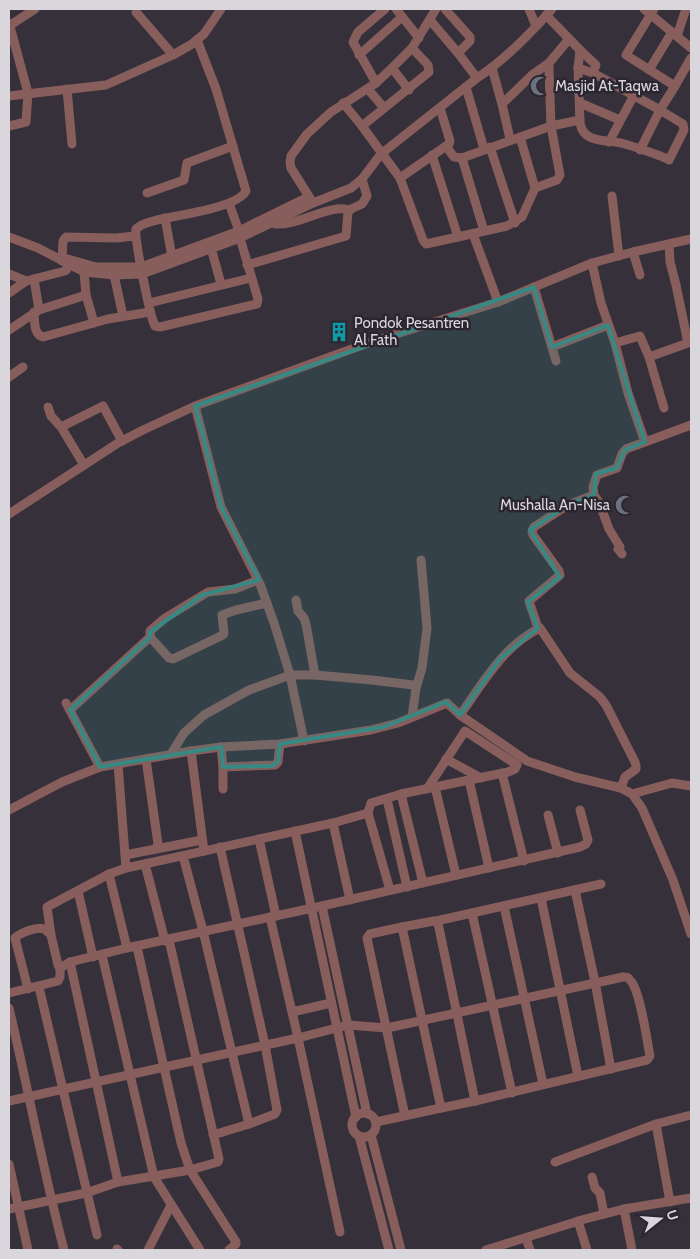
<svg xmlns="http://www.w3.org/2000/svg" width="700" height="1259" font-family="Cabin,sans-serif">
<rect width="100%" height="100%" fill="#35303a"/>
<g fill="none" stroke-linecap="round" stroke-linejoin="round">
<g stroke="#885e5c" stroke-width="9">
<path d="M396 9 419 38"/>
<path d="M445 9 470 37V41L458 53"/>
<path d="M529 9 536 26"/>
<path d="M644 9 691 48"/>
<path d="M136 12 173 55"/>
<path d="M546 15 580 50 578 68 580 123C583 143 606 140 621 143 629 145 663 156 669 160L684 130 683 124 660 110 640 150"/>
<path d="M430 20 458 53 477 78"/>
<path d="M9 23 28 93 26 122 9 126"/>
<path d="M9 26 35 9"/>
<path d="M677 36 686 9"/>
<path d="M197 40 216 89 246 191C237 208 178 215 157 220 150 222 142 223 136 229 134 238 150 317 155 326L160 327 257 304 258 299 240 238"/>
<path d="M580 50 596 65 593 73"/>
<path d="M359 55 402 17"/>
<path d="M392 68 409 90"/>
<path d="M492 68 502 104 510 139"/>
<path d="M578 68 593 73 660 110 675 86 626 55 654 9"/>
<path d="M649 70 672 32"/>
<path d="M376 83 353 42 358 32 385 9"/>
<path d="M675 86 691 58"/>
<path d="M466 87 484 149"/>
<path d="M67 89 72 144"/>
<path d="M368 89 384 108"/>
<path d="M9 96 106 85 173 55 192 44 204 34 221 9"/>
<path d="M343 103 362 126 400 178 423 240 426 244 507 226 522 217 535 188 520 137"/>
<path d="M580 103 620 120"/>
<path d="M502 104 532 75 549 63"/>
<path d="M362 126 429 72 428 65 412 48"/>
<path d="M609 142 633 97"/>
<path d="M446 146 454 157 462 158 551 126 580 120"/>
<path d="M490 147 515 223"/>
<path d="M432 155 458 237"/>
<path d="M462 158 484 231"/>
<path d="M400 178 449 144 450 141 440 108"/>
<path d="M535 188 557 180 560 175 551 126 549 69V63L569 39"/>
<path d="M147 193 184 180 187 163 233 146"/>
<path d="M612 196 619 256"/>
<path d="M313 203 291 168 290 162 291 156 307 134 331 112 376 83 392 68 412 48 436 9"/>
<path d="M228 204 230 206 239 231"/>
<path d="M165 218 172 257"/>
<path d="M275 224C299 226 330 203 350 210"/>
<path d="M473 234 498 302"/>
<path d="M9 237 38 248 84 272 114 275 142 274 240 238 313 203 351 188 362 179 381 154 477 78C505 60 530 34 552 9"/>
<path d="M211 248 221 284"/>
<path d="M633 252 640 275"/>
<path d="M64 258 96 267H141L239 231 308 197"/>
<path d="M62 261 63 241 66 237 116 238 135 236"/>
<path d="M592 263 601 303 615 343 640 336 649 357 688 343 676 285 670 262 669 244"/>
<path d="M247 265 346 236 348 212 351 209 362 204 367 196 362 179"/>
<path d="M84 272 86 295 94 323"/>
<path d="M9 274 26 281"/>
<path d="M114 275 123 316"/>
<path d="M34 279 39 310"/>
<path d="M534 287 556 361"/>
<path d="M9 293 26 281 65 271 67 269V264"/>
<path d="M149 303 251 278"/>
<path d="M34 312C35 321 33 334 43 337L108 319 150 312"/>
<path d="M9 330 39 310 86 295"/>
<path d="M615 343 628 393 645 442 691 425"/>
<path d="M552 347 608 325"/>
<path d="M649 357 664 408"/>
<path d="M9 377 23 367"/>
<path d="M195 406 221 507 260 584 274 623 290 675 304 741"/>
<path d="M48 407 51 416 61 427 103 406 122 441"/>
<path d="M61 427 84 465"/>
<path d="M594 495 593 487 597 475 617 468 622 454 626 449 645 442"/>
<path d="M9 514 118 443 143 430 195 406 371 342 498 302 592 263 633 252 691 239"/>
<path d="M296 600 298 611 304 618 306 624 315 675"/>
<path d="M538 628 529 601 560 575 559 571 533 535 532 531 534 527 568 505 594 495 599 502 609 529 620 547 618 549 622 554"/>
<path d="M150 637 169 658 173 659 223 635 224 633 222 615 236 610 267 603"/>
<path d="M416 688 422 668 427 628 421 560"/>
<path d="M66 703 100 767"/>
<path d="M70 710 150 637V631L165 618 208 592 235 589 258 580"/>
<path d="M460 715C483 683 503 646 540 628L570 673 600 697 606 705 635 762 636 766V769L625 777 621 788"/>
<path d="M221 747 223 767V789"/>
<path d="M191 751 204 851"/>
<path d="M171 754 184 733 204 715 249 690 290 675H315L372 680 413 685 416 688 412 717"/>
<path d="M446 759 481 778"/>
<path d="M118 764 126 868"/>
<path d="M223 767 275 765 278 762 280 744"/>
<path d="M502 773 524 861"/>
<path d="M469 780 489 868"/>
<path d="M435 787 456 875"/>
<path d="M401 794 423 883"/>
<path d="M632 794 672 783 691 786"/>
<path d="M387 799 407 887"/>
<path d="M9 810 62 782 100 767 191 751 221 747 280 744 371 730 398 723 447 703 460 715 527 761 575 777 621 788 632 794 642 808 673 880 691 934"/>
<path d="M368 813 333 823 126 868 109 874 47 907 51 935 58 965 60 968 70 962 127 948 322 906 580 847 586 844 588 840 580 810"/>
<path d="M548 815 558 853"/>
<path d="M333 823 350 900"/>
<path d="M295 831 356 1117"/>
<path d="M259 839 276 916"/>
<path d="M220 847 265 1045 277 1110 275 1114 249 1124"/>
<path d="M156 849 202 840"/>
<path d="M125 855 156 849 158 844 146 759"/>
<path d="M183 856 203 931 249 1124 213 1135"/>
<path d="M145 864 165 941"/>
<path d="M109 874 127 948"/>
<path d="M390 890 368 813 371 803 401 794 508 772 515 769 517 765 465 731 427 789"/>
<path d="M575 890 595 982 611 1069"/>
<path d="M78 891 93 957"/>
<path d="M541 898 578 1076"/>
<path d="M322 906 367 1114"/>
<path d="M504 906 543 1084"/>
<path d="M270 917 298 1038 340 1232"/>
<path d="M436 921 472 913"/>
<path d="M402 927 434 921 438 923 475 1101 441 1108"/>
<path d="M137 947 181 1143 190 1170 236 1242V1244L229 1250"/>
<path d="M102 955 154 1177 200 1250"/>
<path d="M70 962 118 1182"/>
<path d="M39 987 97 1235"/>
<path d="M28 989 15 938C20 933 37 926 44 929 46 930 50 934 51 935"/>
<path d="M9 993 58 981 60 977V968"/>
<path d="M9 1008C28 1088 43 1170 64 1250"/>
<path d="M292 1012 331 1003"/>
<path d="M512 1093 472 913 601 884"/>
<path d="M9 1101 298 1038 348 1025 387 1028 623 977C627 977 628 977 630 980 640 989 647 1041 650 1056L647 1060 475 1101"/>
<circle cx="364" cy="1125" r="12"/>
<path d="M376 1122 441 1108 402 927 370 934 367 938 405 1116"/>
<path d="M656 1124 691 1115"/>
<path d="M371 1135 401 1250"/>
<path d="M359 1136 389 1250"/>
<path d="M555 1162 656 1124 670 1202"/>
<path d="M9 1164 28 1250"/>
<path d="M592 1177 595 1188 600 1193 604 1214"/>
<path d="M9 1209 86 1193 118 1182 190 1170 218 1162 219 1159 169 940"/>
<path d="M624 1209 632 1250"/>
<path d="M578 1221 587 1250"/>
<path d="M526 1238 530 1250"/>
<path d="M117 1249 118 1250"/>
<path d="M148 1250 171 1205"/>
<path d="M486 1250 585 1219 624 1209 691 1198"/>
</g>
</g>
<path fill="#378984" fill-opacity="0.2" stroke="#378984" stroke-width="4" stroke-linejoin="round" d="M534 287 552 347 608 325 645 442 625 450 617 468 596 474 594 495 568 505 530 530 560 577 528 602 538 628 500 659 460 715 446 702 384 727 280 744 278 762 272 766 223 767 221 747 100 767 70 710 150 637V632L202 595 259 580 221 507 195 406Z"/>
<defs>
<symbol id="mosque-bare" viewBox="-9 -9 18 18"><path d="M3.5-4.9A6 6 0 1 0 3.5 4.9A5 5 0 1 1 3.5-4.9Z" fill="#6b7280" stroke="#2b2630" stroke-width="2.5" paint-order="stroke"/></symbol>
<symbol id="building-bare" viewBox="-9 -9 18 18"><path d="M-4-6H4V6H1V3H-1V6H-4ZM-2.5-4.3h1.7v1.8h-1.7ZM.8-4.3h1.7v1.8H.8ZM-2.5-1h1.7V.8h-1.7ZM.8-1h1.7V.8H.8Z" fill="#0f9aa8" stroke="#2b2630" stroke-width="2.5" paint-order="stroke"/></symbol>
</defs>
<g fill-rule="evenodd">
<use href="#mosque-bare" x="526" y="72" width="28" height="28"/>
<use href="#building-bare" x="325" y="318" width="28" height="28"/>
<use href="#mosque-bare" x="611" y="491" width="28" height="28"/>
</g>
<g text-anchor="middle" stroke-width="5" stroke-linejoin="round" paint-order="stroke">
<g font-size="15" fill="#d9d6dc" stroke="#2b2630" text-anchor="start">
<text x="555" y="91">Masjid At-Taqwa</text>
<text x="354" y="328">Pondok Pesantren<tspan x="354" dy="17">Al Fath</tspan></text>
<text x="610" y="510" text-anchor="end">Mushalla An-Nisa</text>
</g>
</g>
<rect width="700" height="1259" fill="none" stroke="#d9d6dc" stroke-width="20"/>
<g transform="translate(660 1219) rotate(73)" stroke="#2b2630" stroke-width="4" paint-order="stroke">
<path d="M0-4L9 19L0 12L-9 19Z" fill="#d9d6dc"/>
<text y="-8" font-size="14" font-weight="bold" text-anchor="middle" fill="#d9d6dc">U</text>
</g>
</svg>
